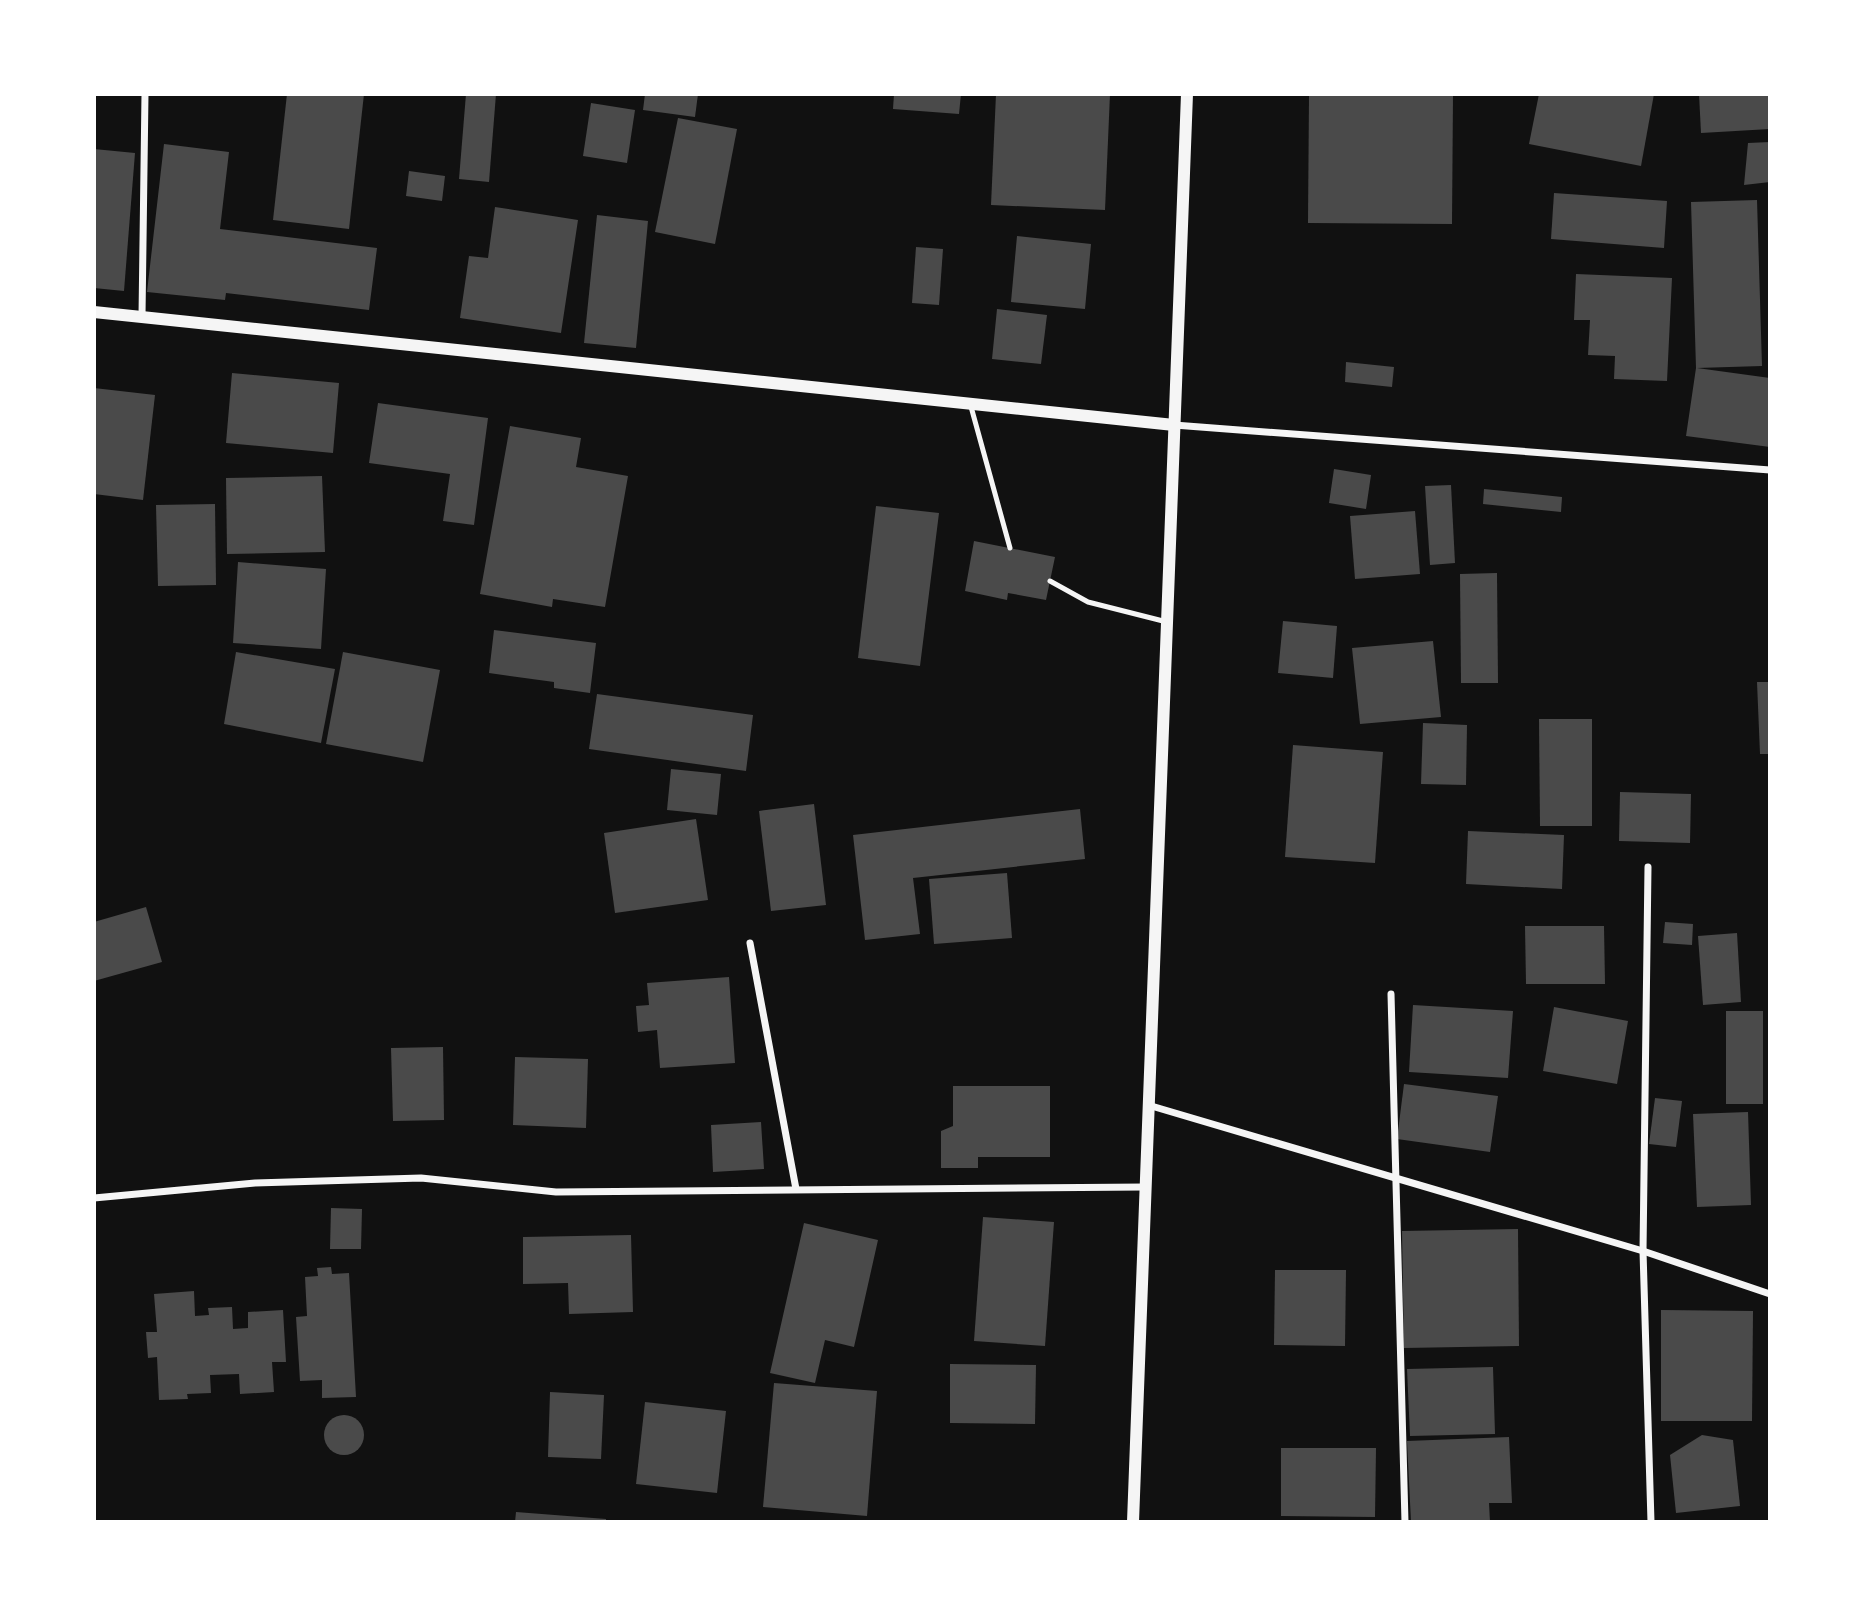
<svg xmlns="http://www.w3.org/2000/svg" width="1864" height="1616" font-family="'Golos Text',sans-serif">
<rect width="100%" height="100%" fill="#111"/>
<g fill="#4a4a4a">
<path d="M287 94H364L349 229 273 220Z"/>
<path d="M466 94H496L489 182 459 179Z"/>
<path d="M645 94H698L695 117 643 110Z"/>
<path d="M894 94H961L959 114 893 109Z"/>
<path d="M996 94H1110L1105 210 991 205Z"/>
<path d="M1309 94H1453L1452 224 1308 223Z"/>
<path d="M1539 94H1654L1641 166 1529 144Z"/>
<path d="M1699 94H1770V129L1701 133Z"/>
<path d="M591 103 635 110 627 163 583 156Z"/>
<path d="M678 118 737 129 715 244 655 232Z"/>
<path d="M1770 142V182L1744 185 1748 143Z"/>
<path d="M164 144 229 152 220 229 377 248 369 310 226 293 225 300 147 292Z"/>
<path d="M94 149 135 153 124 291 94 288Z"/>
<path d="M409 171 445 176 442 201 406 196Z"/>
<path d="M1554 193 1667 201 1664 248 1551 239Z"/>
<path d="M1757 200 1762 366 1697 368 1770 378V447L1686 436 1696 368 1691 202Z"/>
<path d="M495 207 578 220 561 333 460 318 469 256 488 258Z"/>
<path d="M597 215 648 221 636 348 584 343Z"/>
<path d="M1017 236 1091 244 1085 309 1011 302Z"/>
<path d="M916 247 943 249 939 305 912 303Z"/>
<path d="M1576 274 1672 278 1667 381 1614 379 1615 356 1588 355 1590 320H1574Z"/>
<path d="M997 309 1047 315 1041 364 992 359Z"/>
<path d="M1346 362 1394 367 1392 387 1345 382Z"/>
<path d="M232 373 339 383 333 453 226 443Z"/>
<path d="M94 388 155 395 143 500 94 494Z"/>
<path d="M378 403 488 418 474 525 443 521 450 474 369 463Z"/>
<path d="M510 426 581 438 576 467 628 476 605 607 553 599 552 607 480 594Z"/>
<path d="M1334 469 1371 475 1366 509 1329 503Z"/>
<path d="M322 476 325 552 227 554 226 478Z"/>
<path d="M1451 485 1455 563 1430 565 1425 486Z"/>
<path d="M1484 489 1562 497 1561 512 1483 504Z"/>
<path d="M215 504 216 585 158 586 156 505Z"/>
<path d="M876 506 939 513 920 666 858 658Z"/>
<path d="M1415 511 1420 574 1355 579 1350 516Z"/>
<path d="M974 541 1055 557 1046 600 1008 593 1007 600 965 591Z"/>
<path d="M238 562 326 569 321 649 233 643Z"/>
<path d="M1497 573 1498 683H1461L1460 574Z"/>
<path d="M1283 621 1337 626 1333 678 1278 673Z"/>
<path d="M494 630 596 643 590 693 554 688V682L489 673Z"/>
<path d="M1433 641 1441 717 1360 724 1352 648Z"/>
<path d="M236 652 335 669 321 743 224 724Z"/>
<path d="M343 652 440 670 423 762 326 744Z"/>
<path d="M1757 682H1770V754H1760Z"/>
<path d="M597 694 753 715 746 771 589 749Z"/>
<path d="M1539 719H1592V826H1540Z"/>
<path d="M1423 723 1467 725 1466 785 1421 784Z"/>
<path d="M1293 745 1383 752 1375 863 1285 857Z"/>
<path d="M671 769 721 774 717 815 667 810Z"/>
<path d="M1620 792 1691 794 1690 843 1619 841Z"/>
<path d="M814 804 826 905 771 911 759 811Z"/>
<path d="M1080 809 1085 859 913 878 920 934 865 940 853 835Z"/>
<path d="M696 819 708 900 615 913 604 833Z"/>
<path d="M1468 831 1564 835 1562 889 1466 884Z"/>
<path d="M1007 873 1012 938 934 944 929 879Z"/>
<path d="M146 907 162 962 94 981V922Z"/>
<path d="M1665 922 1693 924 1692 945 1663 943Z"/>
<path d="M1525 926H1604L1605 984H1526Z"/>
<path d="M1737 933 1741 1002 1703 1005 1698 936Z"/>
<path d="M729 977 735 1063 660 1068 657 1030 638 1032 636 1006 649 1005 647 983Z"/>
<path d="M1413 1005 1513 1011 1508 1078 1409 1072Z"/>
<path d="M1554 1007 1628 1021 1617 1084 1543 1071Z"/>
<rect x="1726" y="1011" width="37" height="93"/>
<path d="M443 1047 444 1120 393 1121 391 1048Z"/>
<path d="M515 1057 588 1059 586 1128 513 1125Z"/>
<path d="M1404 1084 1498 1096 1490 1152 1397 1139Z"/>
<path d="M953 1086H1050V1157H978V1168H941V1131L953 1126Z"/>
<path d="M1655 1098 1682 1101 1676 1147 1649 1144Z"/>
<path d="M1748 1112 1751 1205 1697 1207 1693 1114Z"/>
<path d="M761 1122 764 1169 713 1172 711 1125Z"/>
<path d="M331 1208 362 1209 361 1249H330Z"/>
<path d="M983 1217 1054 1222 1045 1346 974 1341Z"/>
<path d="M804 1223 878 1240 854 1347 825 1340 815 1383 770 1373Z"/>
<path d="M1518 1229 1519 1346 1404 1348 1402 1231Z"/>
<path d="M631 1235 633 1312 569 1314 568 1283 523 1284V1237Z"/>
<path d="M331 1267 332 1274 349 1273 356 1397 322 1398V1380L300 1381 296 1317 307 1316 305 1277 318 1276 317 1268Z"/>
<path d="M1275 1270H1346L1345 1346 1274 1345Z"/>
<path d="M194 1291 195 1316 209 1315 208 1308 232 1307 233 1329 248 1328V1312L283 1310 286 1362H272L274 1392 240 1394 239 1374 210 1375 211 1393 187 1394 188 1399 159 1400 157 1357 148 1358 146 1332H157L154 1294Z"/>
<path d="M1661 1310 1753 1311 1752 1421H1661Z"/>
<path d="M950 1364 1036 1365 1035 1424 950 1423Z"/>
<path d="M1493 1367 1495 1434 1410 1436 1407 1369Z"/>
<path d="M774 1383 877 1391 867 1516 763 1507Z"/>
<path d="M550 1392 604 1395 601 1459 548 1457Z"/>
<path d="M645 1402 726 1411 717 1493 636 1484Z"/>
<circle cx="344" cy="1435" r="20"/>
<path d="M1702 1435 1733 1440 1740 1506 1676 1513 1670 1455Z"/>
<path d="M1509 1437 1512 1503H1489L1490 1522H1411L1407 1441Z"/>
<path d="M1281 1448H1376L1375 1517 1281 1516Z"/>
<path d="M516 1512 606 1519V1522H515Z"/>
</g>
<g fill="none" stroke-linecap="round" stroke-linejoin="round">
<g stroke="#f5f5f5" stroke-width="5">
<path d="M970 403 1010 548"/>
<path d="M1050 581 1088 602 1167 622"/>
</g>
<g stroke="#f5f5f5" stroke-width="7">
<path d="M142 316 145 94"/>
<path d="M1174 425 1770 470"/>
<path d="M1648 867 1643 1251 1651 1522"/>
<path d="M750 943 796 1189"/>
<path d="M1391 994 1405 1522"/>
<path d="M1148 1105 1643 1251 1770 1294"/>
<path d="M94 1198 255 1183 421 1178 556 1192 1145 1187"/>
</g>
<g stroke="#f5f5f5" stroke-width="12">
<path d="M94 312 1174 425"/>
<path d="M1133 1522 1187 94"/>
</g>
</g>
<rect width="1864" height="1616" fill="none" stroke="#ffffff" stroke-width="192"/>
</svg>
